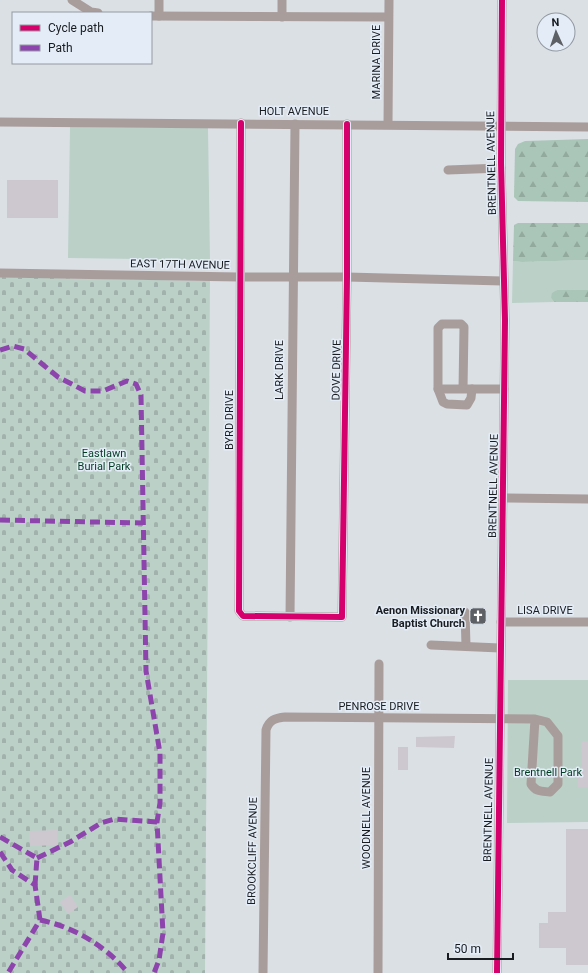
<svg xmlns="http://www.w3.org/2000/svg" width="588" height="973" font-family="Roboto,sans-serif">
<defs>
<pattern id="forest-firs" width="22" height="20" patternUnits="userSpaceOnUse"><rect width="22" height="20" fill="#aac6b8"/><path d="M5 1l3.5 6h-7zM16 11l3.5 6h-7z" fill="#92aa9e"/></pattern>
<pattern id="cemetery-stones" width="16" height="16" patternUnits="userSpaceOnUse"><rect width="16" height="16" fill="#bbd0c7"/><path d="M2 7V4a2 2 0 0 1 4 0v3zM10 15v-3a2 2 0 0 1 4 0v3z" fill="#a0b2ab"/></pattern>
</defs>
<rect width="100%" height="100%" fill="#dbe0e5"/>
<g fill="#bbd0c7">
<path d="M70 127 208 128 210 260 68 258Z"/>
<path d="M588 260V290H557L551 298 554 302 512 303 513 261 522 262Z"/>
<path d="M508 680H588V822L507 823Z"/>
</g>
<g fill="url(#forest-firs)">
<path d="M588 139V202L518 201 514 197 515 149 518 144 525 141Z"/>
<path d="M518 223H588V260L522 262 513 261 514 225Z"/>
<path d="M557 290H588V302H554L551 298 552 293Z"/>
</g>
<path fill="url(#cemetery-stones)" d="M0 277 210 281 205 973H0Z"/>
<g fill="#cdc8cf">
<rect x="7" y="180" width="51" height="38"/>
<path d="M455 736 454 748 416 747V737Z"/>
<path d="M581 741H588V787H578V777L584 776H582Z"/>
<rect x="398" y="747" width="10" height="23"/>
<path d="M566 829H588V965H566V948H539V923H548V912H566Z"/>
<path d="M57 830 58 845 30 846 29 831Z"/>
<path d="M70 895 78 907 68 914 60 902Z"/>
</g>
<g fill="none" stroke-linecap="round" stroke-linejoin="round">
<g stroke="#a99d9c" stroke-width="9">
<path d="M72 0 91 12 98 13"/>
<path d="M159 0V16"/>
<path d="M282 0V17"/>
<path d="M151 16 388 17"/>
<path d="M0 122 588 127"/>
<path d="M241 123 239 611 243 616 342 617 347 277V124"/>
<path d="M388 124 389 0"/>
<path d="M448 170 501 168"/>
<path d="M0 273 239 277H347L503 281"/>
<path d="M438 389 443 402 447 404 467 405 471 398 472 389"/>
<path d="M463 389 464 327 461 324H442L438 328V389C460 389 482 389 504 389"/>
<path d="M503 498 588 499"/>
<path d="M465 612 466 646"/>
<path d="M290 617 295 124"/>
<path d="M501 622H588"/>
<path d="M431 645 500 648"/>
<path d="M263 973 266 730C269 720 275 718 285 717L535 719 547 722 558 736V784L550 792C541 791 536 792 531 784L535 719"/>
<path d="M378 973 379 664"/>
<path d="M497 973 505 320 501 163 502 0"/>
</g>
<g stroke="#8e44ad" stroke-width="5" stroke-dasharray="10 5" stroke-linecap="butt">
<path d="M0 350 13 346 24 349 58 377 85 391H103L127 381 136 384 141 395 146 671 160 753V803L157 822 163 933 159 960 154 973"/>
<path d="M0 520 143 523"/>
<path d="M0 837 37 858 35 885"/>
<path d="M0 852 12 870 35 885 40 920 8 973"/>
<path d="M37 858 70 842 101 823 115 819 157 822"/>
<path d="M40 920C74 927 106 946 128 973"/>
</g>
<defs>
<g id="cycleway">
<path d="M241 123 239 611 243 616 342 617 347 277V124"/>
<path d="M497 973 505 320 501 163 502 0"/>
</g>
</defs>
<use href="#cycleway" stroke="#e4edf7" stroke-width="8"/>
<use href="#cycleway" stroke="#d6006c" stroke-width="6"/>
</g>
<defs>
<symbol id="church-square" viewBox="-11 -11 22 22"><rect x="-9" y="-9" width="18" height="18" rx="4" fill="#5d6165" stroke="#e4edf7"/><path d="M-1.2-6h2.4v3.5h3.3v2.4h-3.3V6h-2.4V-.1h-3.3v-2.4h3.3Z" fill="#fff"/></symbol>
</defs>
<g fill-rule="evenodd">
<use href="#church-square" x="468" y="606" width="20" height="20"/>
</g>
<g text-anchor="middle" stroke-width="3" stroke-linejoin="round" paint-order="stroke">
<g font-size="11" fill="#191c20" stroke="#e4edf7">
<text transform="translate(376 62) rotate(-90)" y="4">MARINA DRIVE</text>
<text x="294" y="115">HOLT AVENUE</text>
<text transform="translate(491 163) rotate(-91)" y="4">BRENTNELL AVENUE</text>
<text transform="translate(180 264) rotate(1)" y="4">EAST 17TH AVENUE</text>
<text transform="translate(279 370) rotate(-90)" y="4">LARK DRIVE</text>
<text transform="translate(336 370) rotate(-89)" y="4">DOVE DRIVE</text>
<text transform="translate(229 420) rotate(-90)" y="4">BYRD DRIVE</text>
<text transform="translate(493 486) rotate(-89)" y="4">BRENTNELL AVENUE</text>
<text x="545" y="614">LISA DRIVE</text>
<text x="379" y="710">PENROSE DRIVE</text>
<text transform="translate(488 810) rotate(-89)" y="4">BRENTNELL AVENUE</text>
<text transform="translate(366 818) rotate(-90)" y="4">WOODNELL AVENUE</text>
<text transform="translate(252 851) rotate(-89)" y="4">BROOKCLIFF AVENUE</text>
</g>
<g font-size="11" fill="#003c22" stroke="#e4edf7">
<text x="104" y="457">Eastlawn<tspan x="104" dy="13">Burial Park</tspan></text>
<text x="548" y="776">Brentnell Park</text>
</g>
<g font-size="11" font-weight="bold" fill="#191c20" stroke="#e4edf7" text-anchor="end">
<text x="465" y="614">Aenon Missionary<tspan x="465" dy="13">Baptist Church</tspan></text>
</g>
</g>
<rect x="12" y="12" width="140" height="52" fill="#e4edf7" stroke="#9399a1"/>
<rect x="20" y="25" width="20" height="6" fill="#d6006c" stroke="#9399a1"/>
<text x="48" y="32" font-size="12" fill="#191c20">Cycle path</text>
<rect x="20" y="45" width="20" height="6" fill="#8e44ad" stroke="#9399a1"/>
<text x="48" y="52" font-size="12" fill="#191c20">Path</text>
<g transform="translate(556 32) rotate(357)"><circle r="19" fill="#e4edf7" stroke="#9399a1"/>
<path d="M0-3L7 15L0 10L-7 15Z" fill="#5d6165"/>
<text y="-6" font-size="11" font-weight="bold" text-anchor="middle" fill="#191c20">N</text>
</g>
<path d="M448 953v6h65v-6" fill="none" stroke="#191c20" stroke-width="2"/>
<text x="454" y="953" font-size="12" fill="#191c20" stroke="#e4edf7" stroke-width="3" paint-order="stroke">50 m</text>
</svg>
